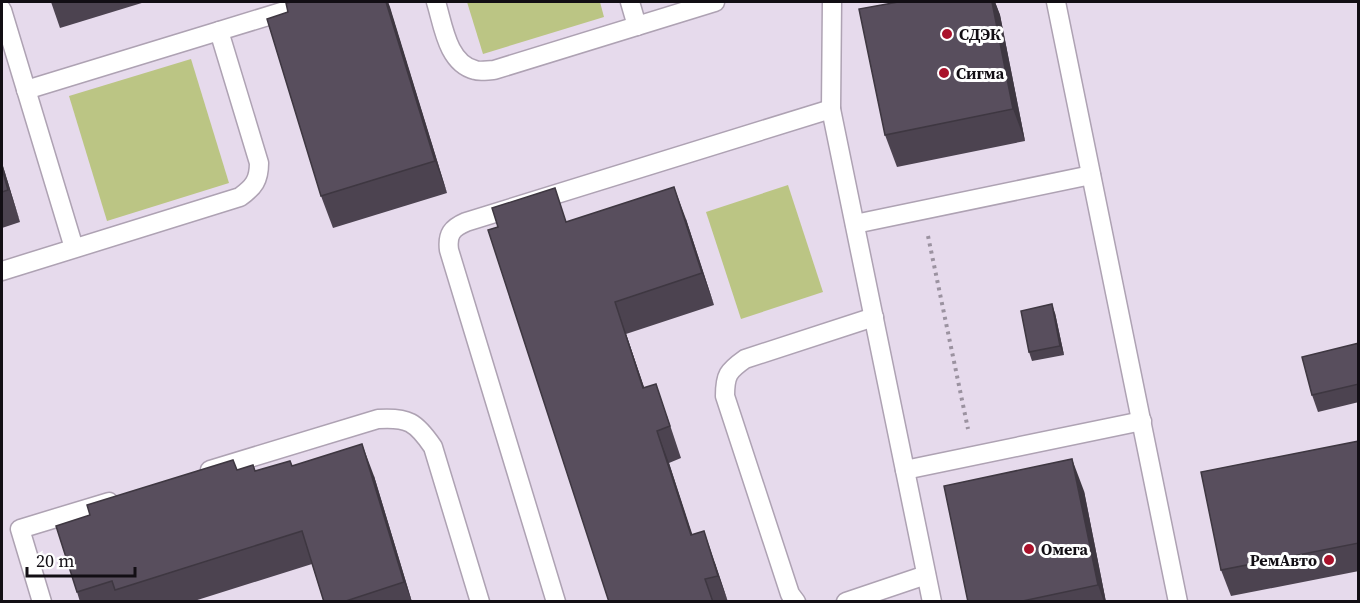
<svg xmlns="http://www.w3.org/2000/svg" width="1360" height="603" font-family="'Source Serif 4',serif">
<rect width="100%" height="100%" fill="#e6daec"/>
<g fill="#bbc584">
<path d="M467 2H600L604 17 483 54Z"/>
<path d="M191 59 229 183 107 221 69 96Z"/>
<path d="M788 185 823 292 741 319 706 212Z"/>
</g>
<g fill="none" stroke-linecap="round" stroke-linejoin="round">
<defs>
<g id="lane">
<path d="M436 2C443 24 447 63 475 70 480 72 488 70 494 70L715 2"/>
<path d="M630 2 637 26"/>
<path d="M832 2 831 109 932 602"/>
<path d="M1056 2 1178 602"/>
<path d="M2 10 74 248"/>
<path d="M26 90 219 31"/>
<path d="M855 224 1091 175"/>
<path d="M2 271 240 197C254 187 259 180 259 163L219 31 314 2"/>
<path d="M210 470 378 419C408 417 416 422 433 447L480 602"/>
<path d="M905 470 1142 421"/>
<path d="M42 602 20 529 109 502"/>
<path d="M556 602 449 250C447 234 452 228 466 222L831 109"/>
<path d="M796 602 790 594 725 396C725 375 728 371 745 359L874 317"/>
<path d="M846 602 926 575"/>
</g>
</defs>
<use href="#lane" stroke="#aea2b3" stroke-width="21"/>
<path stroke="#9b92a0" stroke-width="4" stroke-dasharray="3 4.5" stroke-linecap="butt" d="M928 236 968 429"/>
<use href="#lane" stroke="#fff" stroke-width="18"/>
</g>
<g fill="#4c4350">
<path d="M51 2H145L60 28Z"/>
<path d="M388 2 447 193 333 228 321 196Z"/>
<path d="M898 2H995L1000 15 1025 141 897 167 885 135Z"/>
<path d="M2 163 20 222 2 228Z"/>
<path d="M686 219 714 305 626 334 644 387 667 416 681 458 669 463 692 535 715 563 728 602H609L498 227 567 221Z"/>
<path d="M1055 313 1064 355 1032 361 1029 352Z"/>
<path d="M1359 343V402L1318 412 1312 395Z"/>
<path d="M1359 441V571L1231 596 1221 570Z"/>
<path d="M292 466 374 476 412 602H324L312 564 191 602H80L77 592 237 470 255 471Z"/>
<path d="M1084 491 1106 602H968Z"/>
</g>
<g fill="#3e3741">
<path d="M386 2H388L390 7 447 193 435 161Z"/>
<path d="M992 2H995L1000 15 1025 141 1013 109Z"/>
<path d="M2 163 20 222 2 168Z"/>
<path d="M674 187 686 219 714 305 702 273Z"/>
<path d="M615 302 626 334 655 420 643 388Z"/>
<path d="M1052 304 1055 313 1064 355 1060 346Z"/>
<path d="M657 431 669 463 703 567 691 535Z"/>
<path d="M362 444 374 476 412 602 404 582Z"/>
<path d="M1072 459 1084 491 1106 602H1104L1098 585Z"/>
<path d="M704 531 715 563 728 602 718 576Z"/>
</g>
<g fill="#584e5d" stroke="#3e3741" stroke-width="1.5">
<path d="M291 2H386L435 161 321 196 267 19 288 12 286 3Z"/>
<path d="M898 2H992L1013 109 885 135 859 9Z"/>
<path d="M2 168 8 190 2 192Z"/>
<path d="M674 187 702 273 615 302 643 388 656 384 670 426 657 431 691 535 704 531 718 576 705 579 713 602H609L488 230 498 227 492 208 555 188 566 222Z"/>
<path d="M1052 304 1060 346 1029 352 1021 311Z"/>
<path d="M1359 343V384L1312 395 1302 357Z"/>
<path d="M1359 441V543L1221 570 1201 472Z"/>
<path d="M362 444 404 582 343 602H324L302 531 115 590 112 581 77 592 56 526 90 515 87 505 233 460 237 470 253 465 255 471 290 461 292 466Z"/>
<path d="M1072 459 1098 585 1018 602H968L944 486Z"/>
</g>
<g fill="#a9122b" stroke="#fff" stroke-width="2">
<circle cx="947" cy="34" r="6"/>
<circle cx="944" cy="73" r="6"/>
<circle cx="1029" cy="549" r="6"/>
<circle cx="1329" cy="560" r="6"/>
</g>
<g text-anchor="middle" stroke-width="6" stroke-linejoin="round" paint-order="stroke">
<g font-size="16" font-weight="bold" fill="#120e14" stroke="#fff" text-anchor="start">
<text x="959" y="40">СДЭК</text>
<text x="956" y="79">Сигма</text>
<text x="1041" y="555">Омега</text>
<text x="1317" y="566" text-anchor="end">РемАвто</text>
</g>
</g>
<rect width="1360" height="603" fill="none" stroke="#120e14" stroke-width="6"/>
<path d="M27 567v9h108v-9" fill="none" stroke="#120e14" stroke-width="3"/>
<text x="36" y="567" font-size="18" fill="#120e14" stroke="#ffffff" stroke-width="4.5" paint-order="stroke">20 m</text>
</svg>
